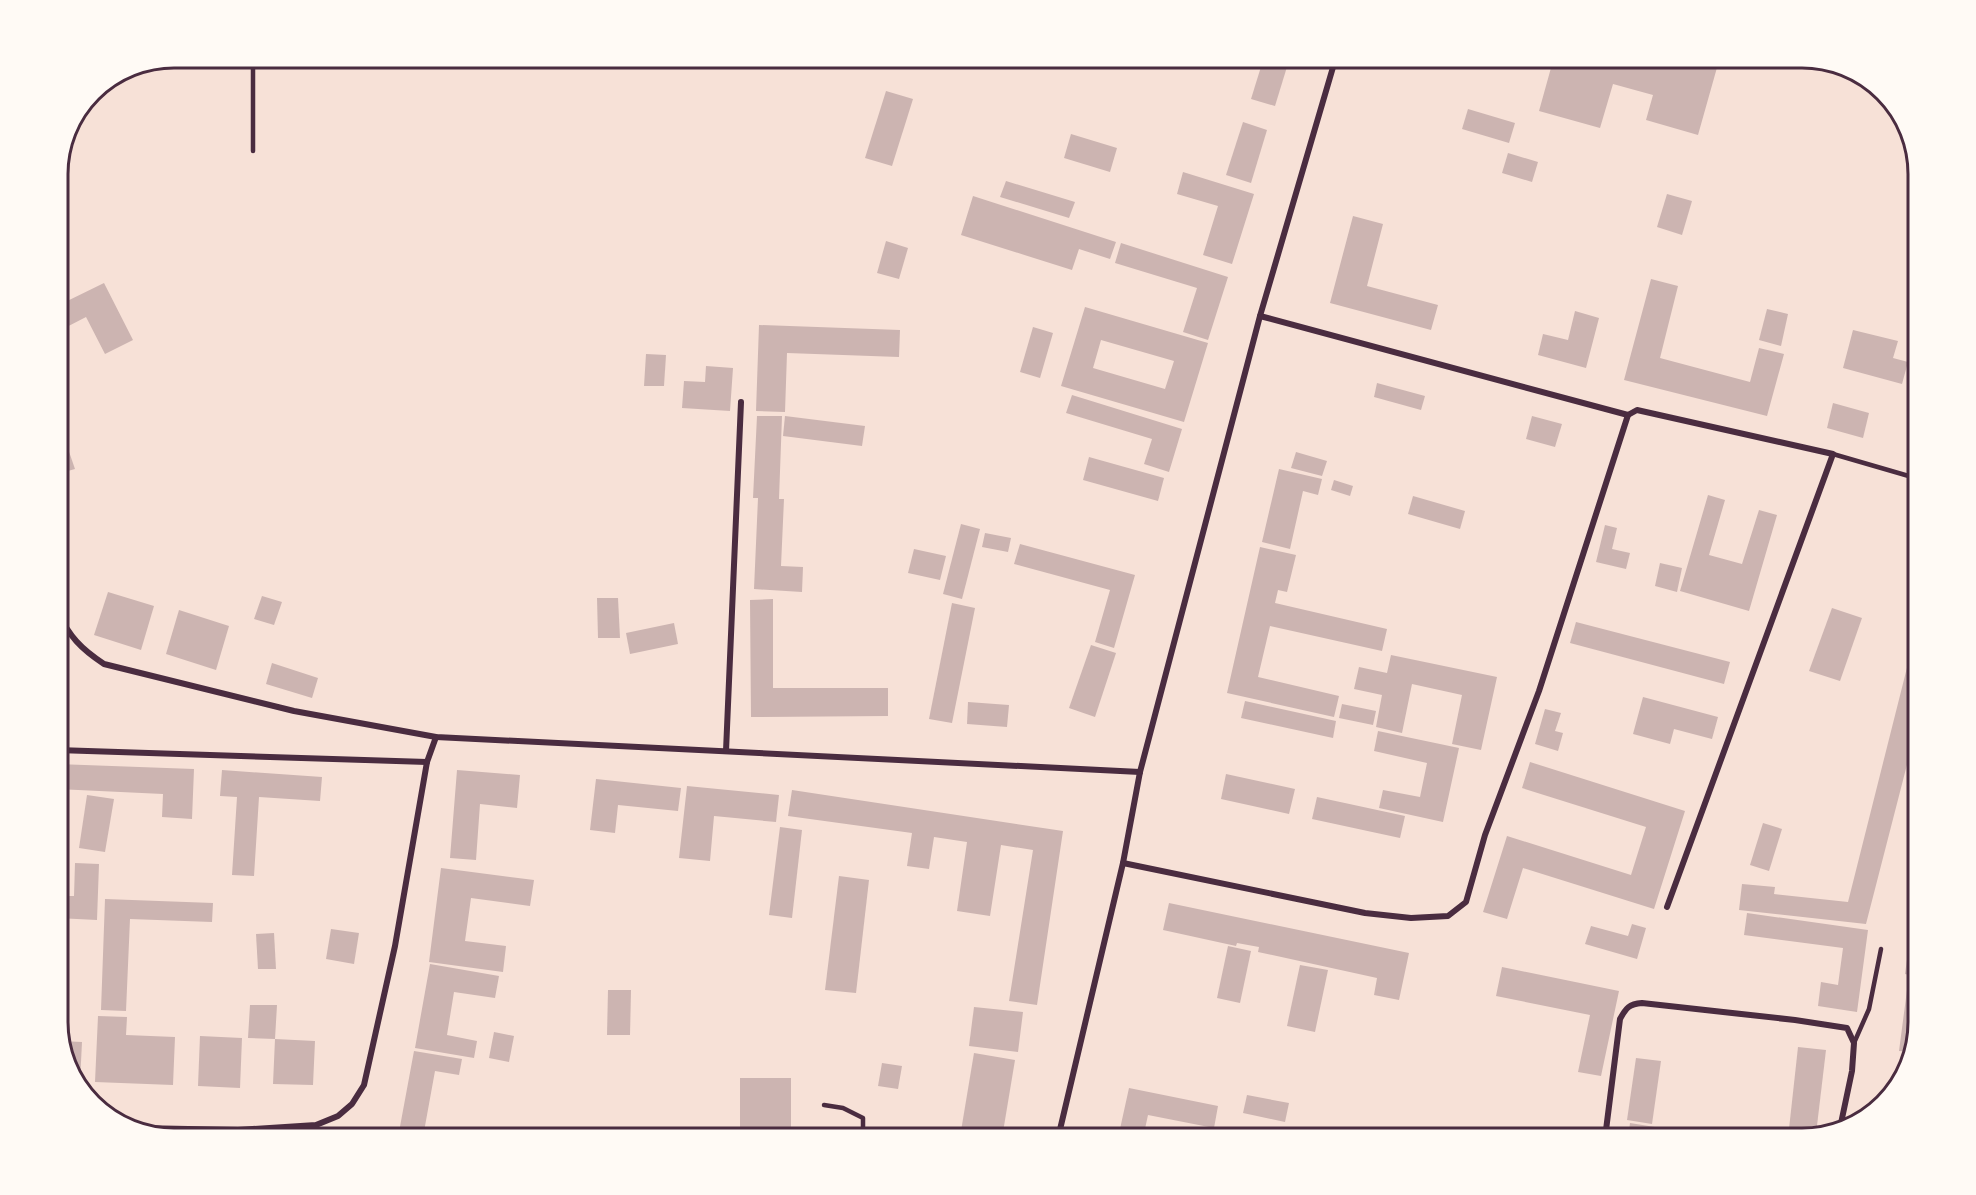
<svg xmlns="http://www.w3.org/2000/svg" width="1976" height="1195" font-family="Figtree,sans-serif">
<rect width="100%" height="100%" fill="#f7e1d7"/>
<g fill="#ccb4b1" fill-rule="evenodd">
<path d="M1264 57H1290L1275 106 1251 99Z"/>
<path d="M1554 57H1695L1718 64 1698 135 1646 120 1653 95 1613 84 1600 128 1539 111Z"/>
<path d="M886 91 913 99 892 166 865 158Z"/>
<path d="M1468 109 1515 123 1509 143 1462 129Z"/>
<path d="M1243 122 1267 130 1251 183 1226 175Z"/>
<path d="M1071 134 1117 148 1110 172 1064 158Z"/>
<path d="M1508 153 1538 162 1532 182 1502 173Z"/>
<path d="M1183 172 1254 194 1232 264 1203 255 1218 206 1177 194Z"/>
<path d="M1006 181 1075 202 1069 218 1000 197Z"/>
<path d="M1667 194 1692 201 1682 235 1657 227Z"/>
<path d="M973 196 1116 242 1110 259 1079 249 1072 270 961 235Z"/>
<path d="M1353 216 1383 224 1367 286 1438 305 1431 330 1330 303Z"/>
<path d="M886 241 908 248 899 279 877 273Z"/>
<path d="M1121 243 1228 277 1208 340 1183 332 1197 288 1115 263Z"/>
<path d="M1651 279 1678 286 1660 358 1750 382 1759 348 1784 354 1767 416 1624 380Z"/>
<path d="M104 283 133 340 105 354 86 317 57 332V306Z"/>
<path d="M1085 307 1208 343 1184 422 1061 386ZM1101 340 1174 361 1165 389 1093 368Z"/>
<path d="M1767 309 1788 314 1781 346 1759 340Z"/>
<path d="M1575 311 1599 318 1586 368 1538 355 1543 334 1568 340Z"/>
<path d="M759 325 900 330 899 357 787 353 785 412 756 411Z"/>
<path d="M1033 327 1053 333 1040 378 1020 372Z"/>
<path d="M1853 330 1898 341 1893 358 1908 362 1902 384 1843 368Z"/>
<path d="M646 354 666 355 664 386H644Z"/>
<path d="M706 366 733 368 730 411 682 408 684 381 705 382Z"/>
<path d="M1377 383 1425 396 1421 410 1374 397Z"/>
<path d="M1072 395 1182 429 1169 472 1144 464 1152 439 1066 413Z"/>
<path d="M1833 403 1869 413 1863 438 1827 428Z"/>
<path d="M757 416H782L779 499H784L781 566 803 567 802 592 754 589 758 498H753Z"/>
<path d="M785 416 865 426 862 446 783 436Z"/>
<path d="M1532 416 1562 424 1555 447 1526 439Z"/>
<path d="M66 443 75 469 57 474V446Z"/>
<path d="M1296 452 1327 461 1322 476 1291 468Z"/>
<path d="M1089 457 1164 478 1158 501 1083 480Z"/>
<path d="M1279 469 1322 479 1318 495 1303 491 1290 549 1262 542Z"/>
<path d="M1334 480 1353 486 1350 496 1331 490Z"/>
<path d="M1708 495 1725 500 1709 555 1742 564 1759 510 1777 515 1749 611 1680 591Z"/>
<path d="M1413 496 1465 511 1460 529 1408 514Z"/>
<path d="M961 524 980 529 962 599 943 594Z"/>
<path d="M1605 525 1617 528 1612 549 1630 553 1626 569 1596 562Z"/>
<path d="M985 533 1011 538 1008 552 982 547Z"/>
<path d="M1020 544 1135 575 1114 648 1095 642 1110 590 1014 564Z"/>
<path d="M1260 547 1296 555 1287 592 1278 590 1275 603 1387 629 1382 651 1270 626 1258 677 1339 696 1334 717 1227 693Z"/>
<path d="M914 549 946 556 940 580 908 573Z"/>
<path d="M1660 563 1682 568 1677 592 1655 586Z"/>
<path d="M108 592 154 606 141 650 94 635Z"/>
<path d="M262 596 282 602 274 625 254 619Z"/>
<path d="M597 598H618L620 638H598Z"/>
<path d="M773 599V688H888V716L751 717 750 600Z"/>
<path d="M952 603 975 608 952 723 929 719Z"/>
<path d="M1832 608 1862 618 1840 681 1809 671Z"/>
<path d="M179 610 229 626 216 670 166 654Z"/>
<path d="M1576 622 1730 662 1724 684 1570 643Z"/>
<path d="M674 623 678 644 630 654 626 633Z"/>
<path d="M1918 624 1919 718 1866 924 1739 910 1742 884 1775 887 1774 894 1848 902Z"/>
<path d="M1091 645 1116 653 1095 717 1069 708Z"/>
<path d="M1391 655 1497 677 1481 750 1452 744 1462 695 1412 684 1402 733 1376 727 1382 695 1354 689 1359 667 1387 673Z"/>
<path d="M272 663 318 678 312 698 266 684Z"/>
<path d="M1643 697 1718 717 1712 739 1674 729 1670 744 1633 734Z"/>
<path d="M1245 701 1336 721 1333 738 1241 718Z"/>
<path d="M968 702 1009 705 1007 727 967 724Z"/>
<path d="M1342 704 1376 711 1373 725 1339 718Z"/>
<path d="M1545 709 1561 713 1555 731 1563 733 1558 751 1535 744Z"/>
<path d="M1378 731 1459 748 1443 822 1379 808 1383 790 1420 797 1427 763 1374 751Z"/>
<path d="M1530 762 1685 811 1654 909 1523 868 1507 919 1483 912 1507 836 1631 875 1646 827 1522 788Z"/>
<path d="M57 764 194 769 192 819 162 817 163 794 57 789Z"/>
<path d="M222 770 322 777 320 801 259 797 254 876 232 875 237 797 220 796Z"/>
<path d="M457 770 520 775 517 808 480 804 476 860 450 858Z"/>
<path d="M1226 774 1295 789 1289 814 1221 799Z"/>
<path d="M596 779 681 788 678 811 618 805 615 833 590 830Z"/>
<path d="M687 786 779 795 776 822 714 816 710 861 679 858Z"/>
<path d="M792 790 1063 831 1037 1005 1009 1001 1033 850 1001 845 990 916 957 911 967 842 934 837 929 869 907 866 912 833 788 816Z"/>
<path d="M87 795 114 799 105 852 79 848Z"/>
<path d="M1317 797 1405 816 1400 838 1312 819Z"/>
<path d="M1763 823 1782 829 1769 871 1750 865Z"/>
<path d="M780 827 802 830 792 918 769 915Z"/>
<path d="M75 863 99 864 97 920 57 918V896H74Z"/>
<path d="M441 868 534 880 530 906 471 898 465 941 506 946 503 972 429 962Z"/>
<path d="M839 876 869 880 856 993 825 990Z"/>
<path d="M105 899 213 903 212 922 130 919 126 1011 101 1010Z"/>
<path d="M1915 902 1919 903V1022L1911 1052 1899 1051 1909 975 1905 974Z"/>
<path d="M1169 903 1409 953 1399 1000 1374 995 1377 978 1258 952 1259 947 1237 943 1236 946 1163 930Z"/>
<path d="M1747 913 1868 930 1857 1012 1818 1006 1821 982 1838 985 1843 948 1744 935Z"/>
<path d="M1632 924 1646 928 1637 959 1585 944 1591 926 1628 936Z"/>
<path d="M331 929 359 933 354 964 326 959Z"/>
<path d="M274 933 276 969H258L256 934Z"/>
<path d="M1228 946 1251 951 1240 1003 1217 998Z"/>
<path d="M430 964 499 976 495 998 454 992 447 1035 477 1041 474 1058 415 1048Z"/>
<path d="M1300 965 1328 970 1315 1032 1287 1026Z"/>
<path d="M1502 967 1619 991 1601 1076 1578 1072 1590 1015 1496 996Z"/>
<path d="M608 990H631L630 1035H607Z"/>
<path d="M250 1005H277L275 1039 315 1041 313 1085 273 1084 275 1039 248 1038Z"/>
<path d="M974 1007 1023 1012 1018 1052 969 1046Z"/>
<path d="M98 1016 127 1017 126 1035 175 1037 173 1085 95 1082Z"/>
<path d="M494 1032 514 1036 509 1062 489 1058Z"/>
<path d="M200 1036 242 1038 240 1088 198 1086Z"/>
<path d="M61 1041 82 1042 80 1082 73 1080Z"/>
<path d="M1798 1047 1826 1050 1816 1134 1803 1138H1788Z"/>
<path d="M414 1051 462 1059 459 1075 435 1071 423 1137 399 1132Z"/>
<path d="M974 1053 1015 1060 1002 1138 961 1131Z"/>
<path d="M1636 1058 1661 1061 1652 1124 1627 1120Z"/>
<path d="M882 1063 902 1066 898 1089 878 1086Z"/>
<rect x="740" y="1078" width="51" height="60"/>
<path d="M1129 1088 1218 1106 1214 1128 1148 1115 1143 1138H1118Z"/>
<path d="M1247 1095 1289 1103 1285 1122 1243 1113Z"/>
<path d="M1630 1123 1717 1137V1138H1628Z"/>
<rect x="688" y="1128" width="20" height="10"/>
<path d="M1292 1128 1335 1137V1138H1290Z"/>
<path d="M1477 1131 1508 1137V1138H1475Z"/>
</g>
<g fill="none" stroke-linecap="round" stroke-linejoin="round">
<g stroke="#4a2c40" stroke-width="4.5">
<path d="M253 57V151"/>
<path d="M1833 454 1919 479"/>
<path d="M1854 1043 1869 1009 1881 949"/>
<path d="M824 1105 843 1108 863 1118V1138"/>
</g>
<g stroke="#4a2c40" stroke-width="6">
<path d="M1260 316 1628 415 1637 410 1833 454 1667 907"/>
<path d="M57 611C70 637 80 648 104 664L294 711 436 737 1140 772"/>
<path d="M57 750 427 762"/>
<path d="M726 751 741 402"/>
<path d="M1123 863 1365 913 1411 918 1448 916 1466 902 1485 835 1539 691 1628 415"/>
<path d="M138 1128 238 1130 316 1125 338 1116 352 1104 364 1085 395 946 427 762 436 737"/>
<path d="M1058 1138 1123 863 1140 772 1260 316 1336 57"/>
<path d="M1605 1138 1620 1019C1626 1008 1629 1004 1642 1003L1795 1020 1847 1028 1854 1043 1852 1071 1840 1128"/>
</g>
</g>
<path d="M0 0H1976V1195H0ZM174 68H1802A106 106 0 0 1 1908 174V1022A106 106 0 0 1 1802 1128H174A106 106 0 0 1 68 1022V174A106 106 0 0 1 174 68Z" fill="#fffaf5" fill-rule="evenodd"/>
<path fill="none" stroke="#4a2c40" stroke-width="3" d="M174 68H1802A106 106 0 0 1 1908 174V1022A106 106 0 0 1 1802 1128H174A106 106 0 0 1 68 1022V174A106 106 0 0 1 174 68Z"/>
</svg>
